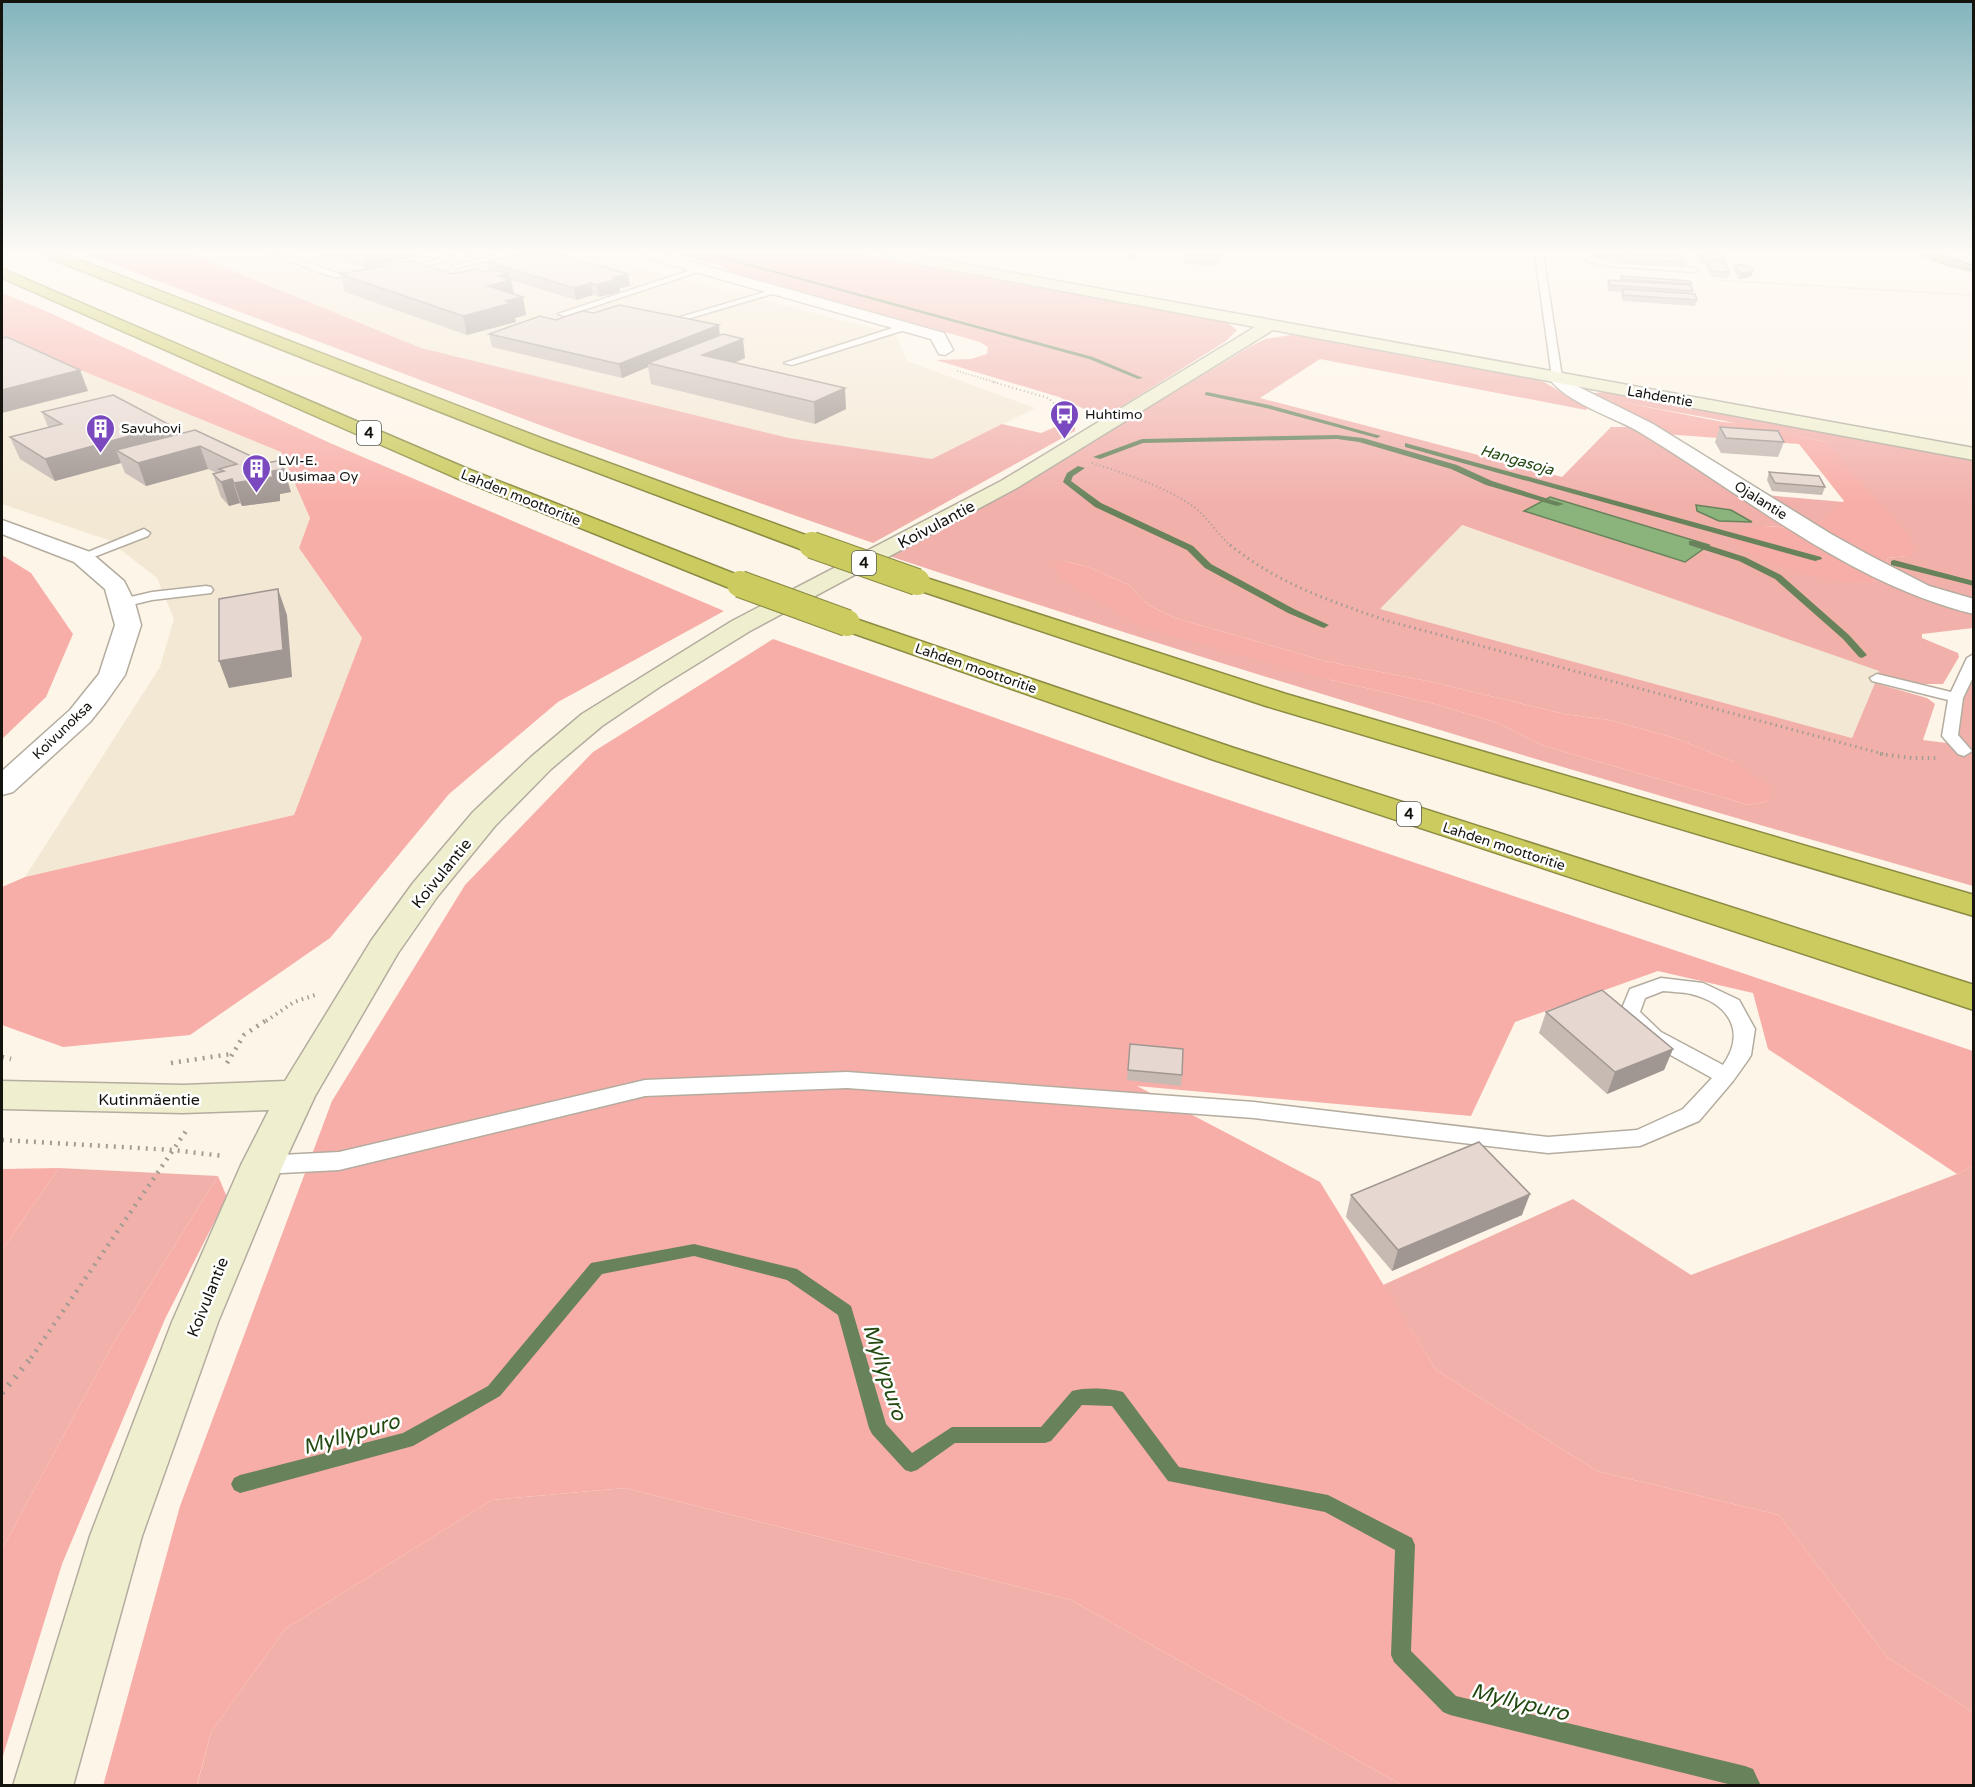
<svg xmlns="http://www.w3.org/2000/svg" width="1975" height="1787" font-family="'Varela Round',sans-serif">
<rect width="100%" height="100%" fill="#fdf5e8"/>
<g fill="#f3e8d4">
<path d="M192 254H586L895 334 907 361 1035 408 932 459 789 438 421 348Z"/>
<path d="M2 338 281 452 310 518 299 548 362 638 294 815 25 877 160 667 174 619 157 578 108 540 2 504Z"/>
<path d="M1461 525 1880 671 1852 738 1379 610Z"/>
</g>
<g fill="#f2b0ab" fill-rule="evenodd">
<path d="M86 254H192L421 348 789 438 932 459 1002 424 1041 433 1060 425 1075 427V431L873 543 564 434Z"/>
<path d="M675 254H861L1226 322 1237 330 1226 341 1103 418 1059 397 936 360 971 359 987 354 988 347 980 342 731 272 719 265Z"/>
<path d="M1291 335 1317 338 1420 359 1518 375 1544 382 1588 408 1586 410 1320 359 1260 398 1562 477 1611 427H1631L1717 477 1796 528 1764 526 1809 574 1859 583 1887 580 1973 614V628L1922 634V638L1958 653 1959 657 1943 684H1923L1878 675 1879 671 1462 525 1380 609 1852 738 1875 683 1927 698 1935 704 1923 740 1963 745 1957 737 1961 703 1968 684 1973 683V886C1610 783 1248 675 889 556L1021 484 1253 345 1266 339ZM1064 561 1088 567 1129 585 1148 605 1175 618 1325 661 1437 683 1564 714 1609 720 1675 738 1732 761 1769 801 1749 805 1544 746 1498 723 1435 704 1331 680 1062 579Z"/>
<path d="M1607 392 1973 460V602L1927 589 1886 568 1888 558 1907 556 1825 442C1747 423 1669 412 1591 396L1595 393Z"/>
<path d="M1765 495 1844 502 1813 529Z"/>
<path d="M1973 1166V1712L1888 1658 1779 1515 1597 1471 1436 1370 1383 1285 1573 1199 1691 1275 1957 1174Z"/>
<path d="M59 1168 218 1176 113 1344 2 1549V1250Z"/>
<path d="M625 1488 1071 1600 1402 1785 197 1786 211 1732 285 1629 492 1500Z"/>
</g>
<g fill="#f8aea8">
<path d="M2 293 48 312 330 443 724 611 558 702 449 794 330 938 190 1035 63 1047 2 1025V887L25 877 294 815 362 638 299 548 310 518 281 452 2 338Z"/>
<path d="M1591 396 1723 422 1750 424 1825 442 1909 537 1915 552 1907 556 1888 558 1886 568 1813 529 1844 501 1799 444 1664 434Z"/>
<path d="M1764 526 1796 528 1886 580C1877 581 1867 583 1858 583 1824 581 1753 563 1730 538L1746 527Z"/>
<path d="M2 555 31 573 73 634 46 697 2 739Z"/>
<path d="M1064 561 1088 567 1129 585 1148 605 1175 618 1325 661 1437 683 1564 714 1609 720 1675 738 1732 761 1770 787 1769 801 1749 805 1544 746 1498 723 1435 704 1331 680 1142 627 1062 579 1053 566Z"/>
<path d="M773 639 1173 781 1973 1051V1166L1957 1174 1768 1049 1753 993 1658 971 1515 1022 1471 1116 1137 1086 1320 1182 1436 1370 1597 1471 1779 1515 1888 1658 1973 1712V1785H1402L1071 1600 625 1488 492 1500 285 1629 211 1732 197 1785 103 1786 180 1506 332 1101 465 885 593 752Z"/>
<path d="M59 1168 2 1250V1169Z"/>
<path d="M218 1176 227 1197 165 1319 62 1564 2 1759V1549L113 1344Z"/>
</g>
<g fill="#8bb37c" stroke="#68835b" stroke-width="1.5">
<path d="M1919 254H1940L1973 265V271L1949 266Z"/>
<path d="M1550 497 1709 545 1685 562 1524 511Z"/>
<path d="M1696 505 1731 510 1752 522 1719 521 1697 511Z"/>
</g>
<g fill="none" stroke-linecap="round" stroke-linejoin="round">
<g fill="#68835b" fill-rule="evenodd">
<path d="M705 254H713L1093 357 1143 378 1138 379 1089 359Z"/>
<path d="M1207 392 1269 405 1381 436 1377 438 1266 408 1205 395V393Z"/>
<path d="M1337 435 1363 438 1457 465 1492 481 1564 504 1557 506 1486 485 1451 469 1359 442 1337 439 1143 443 1100 459 1093 457 1142 439Z"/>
<path d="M1405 443 1821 557 1822 559 1815 561 1405 447Z"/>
<path d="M1078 466 1085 468 1073 476 1071 481 1101 503 1193 546 1211 564 1294 609 1329 625 1324 628 1321 627 1288 613 1205 568 1187 550 1095 507 1063 482 1067 473Z"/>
<path d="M1689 541H1695L1745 557 1781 575 1849 635 1867 655 1862 658 1859 657 1843 639 1775 579 1739 561 1689 545Z"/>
<path d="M1894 560 1974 581V586L1891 565V561Z"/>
<path d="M694 1244 797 1269 851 1306 886 1424 912 1453 952 1427H1041L1072 1391C1085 1387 1110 1388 1123 1392L1179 1467 1328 1495 1412 1538 1415 1545 1411 1651 1456 1696 1745 1766 1753 1769 1761 1786H1736L1450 1715 1443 1712 1394 1662 1391 1655 1395 1550 1325 1512 1168 1481 1112 1406 1082 1405 1051 1441 1045 1443H955L917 1470 911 1472 905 1470 872 1434 869 1428 838 1315 787 1280 694 1256 602 1274 500 1396 413 1446 240 1493 234 1490 231 1484 234 1478 240 1475 403 1433 488 1386 591 1263Z"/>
</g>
<defs>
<g id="lane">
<path d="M271 254H282L337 273 365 274 369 276 365 278 333 277Z"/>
<path d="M460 254H473L401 272 397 270Z"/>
<path d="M501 254H514L456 268 452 266Z"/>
<path d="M1535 254H1543L1562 377 1557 380 1552 377Z"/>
<path d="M1584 254H1592L1593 258 1609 262 1694 268 1698 270 1694 272 1609 266 1586 261Z"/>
<path d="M700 267 707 269 565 316 558 314Z"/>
<path d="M775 289 782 291 667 325 660 323Z"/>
<path d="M905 324 908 325V329L792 365 784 363Z"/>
<path d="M144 529 150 533 148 536 86 560 82 561 76 557Z"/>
<path d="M206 586 211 587 213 590 211 593 152 600 123 607 116 603 118 600 152 592Z"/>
<path d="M1974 654V675L1963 698 1958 735 1972 751 1964 756 1958 754 1942 736 1948 700 1872 681 1870 678 1877 674 1951 692 1967 658Z"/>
<path d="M1661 978 1703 983 1739 1000 1755 1029 1751 1055 1748 1060 1733 1081 1699 1121 1640 1146 1548 1153 1254 1118 847 1088 645 1096 339 1170 262 1174 254 1171 251 1165 254 1159 262 1156 339 1152 645 1080 847 1072 1254 1102 1548 1137 1637 1130 1683 1109 1712 1078 1647 1042 1620 1013 1630 989ZM1663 991C1672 992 1682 992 1691 994 1728 1003 1747 1031 1723 1065L1661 1032 1640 1012 1645 998Z"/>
</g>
<g id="street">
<path d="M641 254H663L944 333 953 350 945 355 939 354 931 339 643 257Z"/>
<path d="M1557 372 1563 373 1575 385 1653 424 1831 534 1867 554 1929 586 1974 599V614C1851 584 1748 498 1641 433 1613 416 1567 404 1548 377L1551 373Z"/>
<path d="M2 520 90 552 124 581 135 603 141 625 125 675 106 702 90 722 13 792 2 795V771L70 710 86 690 99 674 115 625 105 589 74 562 2 534Z"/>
</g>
<path id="secondary" d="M880 254H909L1974 448V460L1273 330 1015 489 750 631 661 686 602 726 551 769 495 826 437 897 398 953 315 1096 283 1165 218 1322 142 1536 73 1786H13L90 1536 172 1322 241 1165 269 1110 183 1113 2 1109V1081L183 1085 285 1081 371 941 413 883 473 812 531 757 582 714 732 621 1001 481 1255 327 887 258Z"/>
<g id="highway">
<path d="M45 254H64L546 440 819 540 822 545 819 550 811 552 803 550 532 448 47 257Z"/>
<path d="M2 269 468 469 748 579 752 584 748 589 740 591 732 589 454 477 2 278Z"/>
<path d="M917 575 1286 694 1974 895V916L1266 706 909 587 905 582 909 577Z"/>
<path d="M847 616 1234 748 1974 985V1010L1214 760 838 628 835 623 838 618Z"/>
</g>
</defs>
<use href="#lane" stroke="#b3ac9f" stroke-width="3"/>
<use href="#street" stroke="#b3ac9f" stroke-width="3"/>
<use href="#secondary" stroke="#b3ac9f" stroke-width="3"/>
<use href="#highway" stroke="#8b8b43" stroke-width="3"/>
<g stroke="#a29c92" stroke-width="1.5" stroke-dasharray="1 2" stroke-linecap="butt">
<path d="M1714 280 1971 295"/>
<path d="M957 371 998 383"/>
</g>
<g stroke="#a29c92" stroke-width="2" stroke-dasharray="1 3" stroke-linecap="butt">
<path d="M993 382 1048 398 1070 417"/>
<path d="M1092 463C1124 473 1166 487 1194 507 1209 519 1218 535 1232 547"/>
</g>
<path stroke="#a29c92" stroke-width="3" stroke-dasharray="1.5 4" stroke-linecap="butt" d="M1230 545C1279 584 1330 601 1388 621L1887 755"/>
<g stroke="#a29c92" stroke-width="4" stroke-dasharray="1.5 4.5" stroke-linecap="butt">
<path d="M1880 754 1912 758H1937"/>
<path d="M266 1021 294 1002 315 995"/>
</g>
<g stroke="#a29c92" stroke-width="4.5" stroke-dasharray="2 6" stroke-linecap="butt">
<path d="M2 1057 11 1059"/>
<path d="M171 1063 231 1054"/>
<path d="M227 1063 244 1035 268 1019"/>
<path d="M2 1140 173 1150 223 1156"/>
<path d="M31 1358 186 1131"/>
</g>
<path stroke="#a29c92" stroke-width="6" stroke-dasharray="2 8" stroke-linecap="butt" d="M2 1393 32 1357"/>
<use href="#lane" fill="#fff" fill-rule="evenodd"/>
<use href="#street" fill="#fff" fill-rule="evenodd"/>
<use href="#secondary" fill="#efefcf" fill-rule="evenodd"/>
<use href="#highway" fill="#cbcb5f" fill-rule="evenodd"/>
<defs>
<path id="highway-bridge-far1" d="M811 545 816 547"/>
<g id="highway-bridge">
<path d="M812 545 917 582"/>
<path d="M740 584 847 623"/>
</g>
</defs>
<use href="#highway-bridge-far1" stroke="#8b8b43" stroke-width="22" stroke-linecap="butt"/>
<use href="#highway-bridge" stroke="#8b8b43" stroke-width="28" stroke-linecap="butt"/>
<use href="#highway-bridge-far1" stroke="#cbcb5f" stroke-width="20"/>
<use href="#highway-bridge" stroke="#cbcb5f" stroke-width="26"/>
</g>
<g fill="#c6bab3">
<path d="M317 254H417L418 256 367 268Z"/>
<path d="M1129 254H1139L1137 259 1128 258Z"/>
<path d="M1184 254H1222L1217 266 1183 264Z"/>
<path d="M1593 254H1683V258L1687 262 1685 268 1620 264 1619 260 1594 258Z"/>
<path d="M1695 254H1721L1724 259 1723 262 1730 272 1728 278 1711 277 1706 266V264H1700Z"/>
<path d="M487 262 628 274 630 286 620 288V292L599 297 593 295 576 300 511 280 514 294 523 297 526 315 515 318 516 322 467 335 345 292 340 274H453L486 272H489Z"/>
<path d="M1734 264 1753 271 1751 277 1739 279 1733 269Z"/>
<path d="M1621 276 1692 284 1691 287 1693 291 1692 294 1697 300 1695 306 1623 301 1621 295 1622 292 1608 291 1607 286 1608 280H1620Z"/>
<path d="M556 320 720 335 745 358 735 363 846 409 815 424 651 384 648 367 622 378 492 347 489 334Z"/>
<path d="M42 412 174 435 195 430 291 492 280 494V501L242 506 240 503 229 506 221 497 213 474 217 473 208 469 146 486 125 473 121 463 55 481 20 459 10 437 48 427Z"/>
<path d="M1720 427 1784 442 1778 457 1721 453 1715 442Z"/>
<path d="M1769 472 1825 487 1822 495 1772 491 1767 480Z"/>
<path d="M1546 1012 1673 1049 1664 1070 1607 1094 1539 1033Z"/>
<path d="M1130 1044 1182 1075 1181 1086 1127 1080Z"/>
<path d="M1351 1195 1522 1215 1392 1271 1346 1217Z"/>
</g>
<g fill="#a19792">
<path d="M364 254H417L418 256 367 268Z"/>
<path d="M1218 254H1222V255L1217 266Z"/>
<path d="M1753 271 1751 277 1739 279 1741 273Z"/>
<path d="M508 274 510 280H511L515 298 488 286 499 276Z"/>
<path d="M628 274 630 286 620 288V292L599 297 597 285 612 278Z"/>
<path d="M591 283 593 295 576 300 574 288Z"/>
<path d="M523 297 526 315 515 318 516 322 467 335 463 316 505 301Z"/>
<path d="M719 325 720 338 648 363V367L622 378 619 364Z"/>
<path d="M743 339 745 358 704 375 702 355Z"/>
<path d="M80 370 88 391 2 413V390Z"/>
<path d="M845 388 846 409 815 424 814 402Z"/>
<path d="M170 425 178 447 116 450 121 463 55 481 45 459Z"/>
<path d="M200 446 208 469 146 486 138 463Z"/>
<path d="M284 469 291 492 280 494V501L242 506 234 483 272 471Z"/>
<path d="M232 479 240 503 229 506 221 482Z"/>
<path d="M278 589 287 615 292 677 229 688 219 661Z"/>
<path d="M1673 1049 1664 1070 1607 1094 1615 1072Z"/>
<path d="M1530 1194 1522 1215 1392 1271 1398 1250Z"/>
</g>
<g fill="#e6d8d0" stroke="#a19792" stroke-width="1.5">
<path d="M520 254H557L628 274 612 278 618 279 597 285 591 283 574 288 487 262Z"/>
<path d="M1620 254H1632L1684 258 1687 262 1622 258Z"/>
<path d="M1651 254H1683V256Z"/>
<path d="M1700 254H1721L1724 259 1702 258Z"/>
<path d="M411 261 453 274 476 269 486 272 496 270 508 274 499 276 511 280 488 286 523 297 505 301 512 303 463 316 340 274Z"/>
<path d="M1707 261 1724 262 1730 272 1713 271Z"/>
<path d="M1734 264 1749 266 1753 271 1741 273Z"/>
<path d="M1621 276 1690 281 1692 284 1622 279Z"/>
<path d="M1608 280 1690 285 1693 291 1610 285Z"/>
<path d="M1622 289 1695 294 1697 300 1624 295Z"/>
<path d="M619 305 719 325 619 364 489 334 540 316 556 320 582 311 594 313Z"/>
<path d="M723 334 743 339 702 355 845 388 814 402 648 363Z"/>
<path d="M7 337 80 370 2 390V338Z"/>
<path d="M113 395 170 425 45 459 10 437 62 424 42 412Z"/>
<path d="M1720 427 1778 431 1784 442 1726 438Z"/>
<path d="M195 430 266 463 277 461 284 469 272 471 273 477 234 483 232 479 221 482 213 474 224 471 219 469 237 464 200 446 138 463 116 450Z"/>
<path d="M1769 472 1819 476 1825 487 1775 483Z"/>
<path d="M278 589 283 650 219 661V599Z"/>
<path d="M1602 990 1673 1049 1615 1072 1546 1012Z"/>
<path d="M1130 1044 1183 1049 1182 1075 1128 1070Z"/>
<path d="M1479 1142 1530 1194 1398 1250 1351 1195Z"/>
</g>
<linearGradient id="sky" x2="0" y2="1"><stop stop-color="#83b4bd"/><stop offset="0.5" stop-color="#fefaf5"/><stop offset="1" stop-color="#fefaf5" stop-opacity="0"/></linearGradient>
<rect width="1975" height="504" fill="url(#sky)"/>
<defs>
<symbol id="bus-pin" viewBox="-11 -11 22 30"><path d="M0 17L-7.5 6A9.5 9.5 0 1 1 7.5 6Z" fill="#7a48bf" stroke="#fff"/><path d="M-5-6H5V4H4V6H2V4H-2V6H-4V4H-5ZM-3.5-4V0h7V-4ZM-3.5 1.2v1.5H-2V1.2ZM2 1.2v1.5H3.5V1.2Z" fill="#fff"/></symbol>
<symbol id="building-pin" viewBox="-11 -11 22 30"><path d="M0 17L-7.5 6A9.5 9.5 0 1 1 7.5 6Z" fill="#7a48bf" stroke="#fff"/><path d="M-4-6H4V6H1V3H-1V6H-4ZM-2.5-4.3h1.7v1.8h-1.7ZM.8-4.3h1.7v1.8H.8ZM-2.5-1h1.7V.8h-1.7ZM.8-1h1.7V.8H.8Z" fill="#fff"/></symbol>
</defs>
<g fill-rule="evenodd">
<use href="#bus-pin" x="1048" y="398" width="33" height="45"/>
<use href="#building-pin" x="84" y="412" width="33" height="45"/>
<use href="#building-pin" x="240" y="452" width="33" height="45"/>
</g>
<g text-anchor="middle" stroke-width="5" stroke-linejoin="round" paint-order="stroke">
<g font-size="14" fill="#15130e" stroke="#fff">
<text transform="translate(1660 396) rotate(10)" y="5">Lahdentie</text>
<text transform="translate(521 497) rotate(22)" y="5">Lahden moottoritie</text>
<text transform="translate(1761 500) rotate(32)" y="5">Ojalantie</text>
<text transform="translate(976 668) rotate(19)" y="5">Lahden moottoritie</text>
<text transform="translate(62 730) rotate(-44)" y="5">Koivunoksa</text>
<text transform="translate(1504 846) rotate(18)" y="5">Lahden moottoritie</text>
</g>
<g font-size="14" fill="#15130e" stroke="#fff" text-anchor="start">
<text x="1085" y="419">Huhtimo</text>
<text x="121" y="433">Savuhovi</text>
<text x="278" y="465">LVI-E.<tspan x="278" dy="16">Uusimaa Oy</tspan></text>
</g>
<g fill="#fff" stroke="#5b5a56" stroke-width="1.5">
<rect x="357" y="421" width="24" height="24" rx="4.5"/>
<rect x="852" y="551" width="24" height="24" rx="4.5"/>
<rect x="1397" y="802" width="24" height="24" rx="4.5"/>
</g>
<g font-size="15" font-weight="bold" fill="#15130e">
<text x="369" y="438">4</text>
<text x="864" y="568">4</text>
<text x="1409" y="819">4</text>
</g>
<g font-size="15" font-style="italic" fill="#244911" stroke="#fff">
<text transform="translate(1517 460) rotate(16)" y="5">Hangasoja</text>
</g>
<g font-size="16" fill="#15130e" stroke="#fff">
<text transform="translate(936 524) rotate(-28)" y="6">Koivulantie</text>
<text transform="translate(441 873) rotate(-51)" y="6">Koivulantie</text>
<text x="149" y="1105">Kutinmäentie</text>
<text transform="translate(207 1297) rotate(-68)" y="6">Koivulantie</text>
</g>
<g font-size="21" font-style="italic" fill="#244911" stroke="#fff">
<text transform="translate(885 1372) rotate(72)" y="7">Myllypuro</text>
<text transform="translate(351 1434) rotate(-16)" y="7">Myllypuro</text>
<text transform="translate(1520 1702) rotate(14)" y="7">Myllypuro</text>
</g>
</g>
<rect width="1975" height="1787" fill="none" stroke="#15130e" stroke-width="6"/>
</svg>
